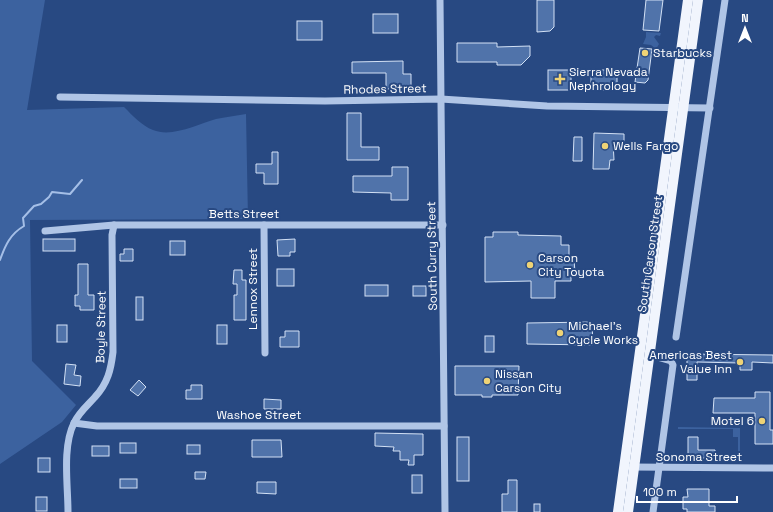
<svg xmlns="http://www.w3.org/2000/svg" width="773" height="512" font-family="'Space Grotesk',sans-serif">
<rect width="100%" height="100%" fill="#284982"/>
<g fill="#3c629f">
<path d="M0 0H45L27 110 124 107C132 115 142 126 153 130 172 138 198 124 216 119 225 117 236 116 246 114L248 219 30 220 32 361 76 405 62 422 0 464Z"/>
<path d="M646 32 661 33 660 36 656 35 654 37 659 44 656 49 651 45 643 44 646 37Z"/>
<path d="M678 427 740 428V456H738V437H733V429H678Z"/>
</g>
<g fill="none" stroke-linecap="round" stroke-linejoin="round">
<path stroke="#a5bfe7" stroke-width="2" d="M0 260C5 246 10 234 24 226L23 218 34 206 41 204 49 197 52 192 70 194 82 180"/>
</g>
<g fill="#5073aa" stroke="#d3e1f5">
<path d="M537 0H554V27L550 31 537 32Z"/>
<path d="M646 0H663L659 31 643 30Z"/>
<rect x="373" y="14" width="25" height="19"/>
<rect x="297" y="21" width="25" height="19"/>
<path d="M457 43H497V47L530 46V56L521 65H497V62H457Z"/>
<path d="M640 48 652 49 648 80 645 83 635 82Z"/>
<path d="M403 61V74H411V89H386V73H352V62Z"/>
<rect x="548" y="70" width="23" height="20"/>
<rect x="591" y="70" width="26" height="20"/>
<path d="M347 113H361V147H379V160H347Z"/>
<path d="M594 133 624 134V142H613L614 160H610L609 169H593Z"/>
<path d="M574 137H582V161H573Z"/>
<path d="M272 152H278V184H264V173H256V164H272Z"/>
<path d="M392 167H408V200H391V193L353 192V176H392Z"/>
<path d="M493 232H518V235L561 236V245H569V258L573 256 574 260 575 272H571V281H555V298H531V281L485 282V237H493Z"/>
<rect x="43" y="239" width="32" height="12"/>
<path d="M295 239V252H290V256H278L277 240Z"/>
<rect x="170" y="241" width="15" height="14"/>
<path d="M124 249H133V261H120V254H124Z"/>
<path d="M78 264H88V295H94V310H80V306H75V295H78Z"/>
<rect x="277" y="269" width="17" height="17"/>
<path d="M234 270H242V280H246V320H234V295H237V284H233Z"/>
<rect x="365" y="285" width="23" height="11"/>
<rect x="413" y="286" width="13" height="10"/>
<rect x="136" y="297" width="7" height="23"/>
<path d="M592 322 593 345 527 344V323Z"/>
<rect x="57" y="325" width="10" height="17"/>
<rect x="217" y="325" width="10" height="19"/>
<path d="M285 331H299V347H280V337H285Z"/>
<rect x="485" y="336" width="9" height="16"/>
<path d="M687 354 773 355V363L752 362V370H740V363L697 362V380H687Z"/>
<path d="M66 364 76 365 74 375 81 376 80 386 64 384Z"/>
<path d="M455 366H519L518 395H492V397H482V395H455Z"/>
<path d="M139 380 146 387 138 396 130 390Z"/>
<path d="M191 385H202V399H186V390H191Z"/>
<path d="M755 392H770V430H773V444H755V413H713L714 398H755Z"/>
<path d="M264 399 281 400V409H264Z"/>
<path d="M375 433 423 434V455H414V465H408L409 460H400V451H393L394 447 375 446Z"/>
<rect x="457" y="437" width="12" height="44"/>
<path d="M688 437H698V450H715V458H688Z"/>
<path d="M252 440H281L282 457H252Z"/>
<rect x="120" y="443" width="16" height="10"/>
<rect x="187" y="445" width="13" height="9"/>
<rect x="92" y="446" width="17" height="10"/>
<rect x="38" y="458" width="12" height="14"/>
<path d="M195 472H206L205 479H195Z"/>
<rect x="412" y="475" width="10" height="18"/>
<rect x="120" y="479" width="17" height="9"/>
<path d="M508 480H517V512H502V494H508Z"/>
<path d="M257 482H276V494L257 493Z"/>
<path d="M687 489H709V506H715V512H687V509H683V497H688Z"/>
<rect x="36" y="497" width="11" height="14"/>
<rect x="534" y="504" width="6" height="8"/>
</g>
<g fill="none" stroke-linecap="round" stroke-linejoin="round">
<g stroke="#b0c5e6" stroke-width="7">
<path d="M440 0 445 512"/>
<path d="M60 97 325 101 441 99 547 106 710 108"/>
<path d="M264 225 265 353"/>
<path d="M45 231 114 225H443"/>
<path d="M676 337 725 0"/>
<path d="M650 355 671 361 673 365 653 512"/>
<path d="M74 423 97 426H444"/>
<path d="M631 467 773 468"/>
<path d="M68 512C68 485 62 447 74 423 79 412 88 405 95 397 108 383 111 369 113 352L112 235 114 225"/>
</g>
<g stroke="#f1f5fd" stroke-width="10">
<path d="M618 512 688 0"/>
<path d="M628 512 698 0"/>
</g>
</g>
<g fill="#eed376" stroke="#284982" stroke-width="1.5">
<circle cx="645" cy="53" r="4"/>
<path d="M558 73h4v4h4v4h-4v4h-4v-4h-4v-4h4z"/>
<circle cx="605" cy="146" r="4"/>
<circle cx="530" cy="265" r="4"/>
<circle cx="560" cy="333" r="4"/>
<circle cx="740" cy="362" r="4"/>
<circle cx="487" cy="381" r="4"/>
<circle cx="762" cy="421" r="4"/>
</g>
<g text-anchor="middle" stroke-width="4" stroke-linejoin="round" paint-order="stroke">
<g font-size="12" fill="#fff" stroke="#284982" text-anchor="start">
<text x="653" y="57">Starbucks</text>
<text x="569" y="76">Sierra Nevada<tspan x="569" dy="14">Nephrology</tspan></text>
<text x="613" y="150">Wells Fargo</text>
<text x="538" y="262">Carson<tspan x="538" dy="14">City Toyota</tspan></text>
<text x="568" y="330">Michael's<tspan x="568" dy="14">Cycle Works</tspan></text>
<text x="732" y="359" text-anchor="end">Americas Best<tspan x="732" dy="14">Value Inn</tspan></text>
<text x="495" y="378">Nissan<tspan x="495" dy="14">Carson City</tspan></text>
<text x="754" y="425" text-anchor="end">Motel 6</text>
</g>
<g font-size="12" fill="#fff" stroke="#284982">
<text transform="translate(385 89) rotate(-1)" y="4">Rhodes Street</text>
<text x="244" y="218">Betts Street</text>
<text transform="translate(650 254) rotate(-82)" y="4">South Carson Street</text>
<text transform="translate(432 256) rotate(-91)" y="4">South Curry Street</text>
<text transform="translate(253 289) rotate(-90)" y="4">Lennox Street</text>
<text transform="translate(101 327) rotate(-89)" y="4">Boyle Street</text>
<text x="259" y="419">Washoe Street</text>
<text x="699" y="461">Sonoma Street</text>
</g>
</g>
<g transform="translate(745 28)" stroke="#284982" stroke-width="3" paint-order="stroke">
<path d="M0-3L7 15L0 10L-7 15Z" fill="#ffffff"/>
<text y="-6" font-size="11" font-weight="bold" text-anchor="middle" fill="#ffffff">N</text>
</g>
<path d="M637 496v6h100v-6" fill="none" stroke="#ffffff" stroke-width="2"/>
<text x="643" y="496" font-size="12" fill="#ffffff" stroke="#284982" stroke-width="3" paint-order="stroke">100 m</text>
</svg>
